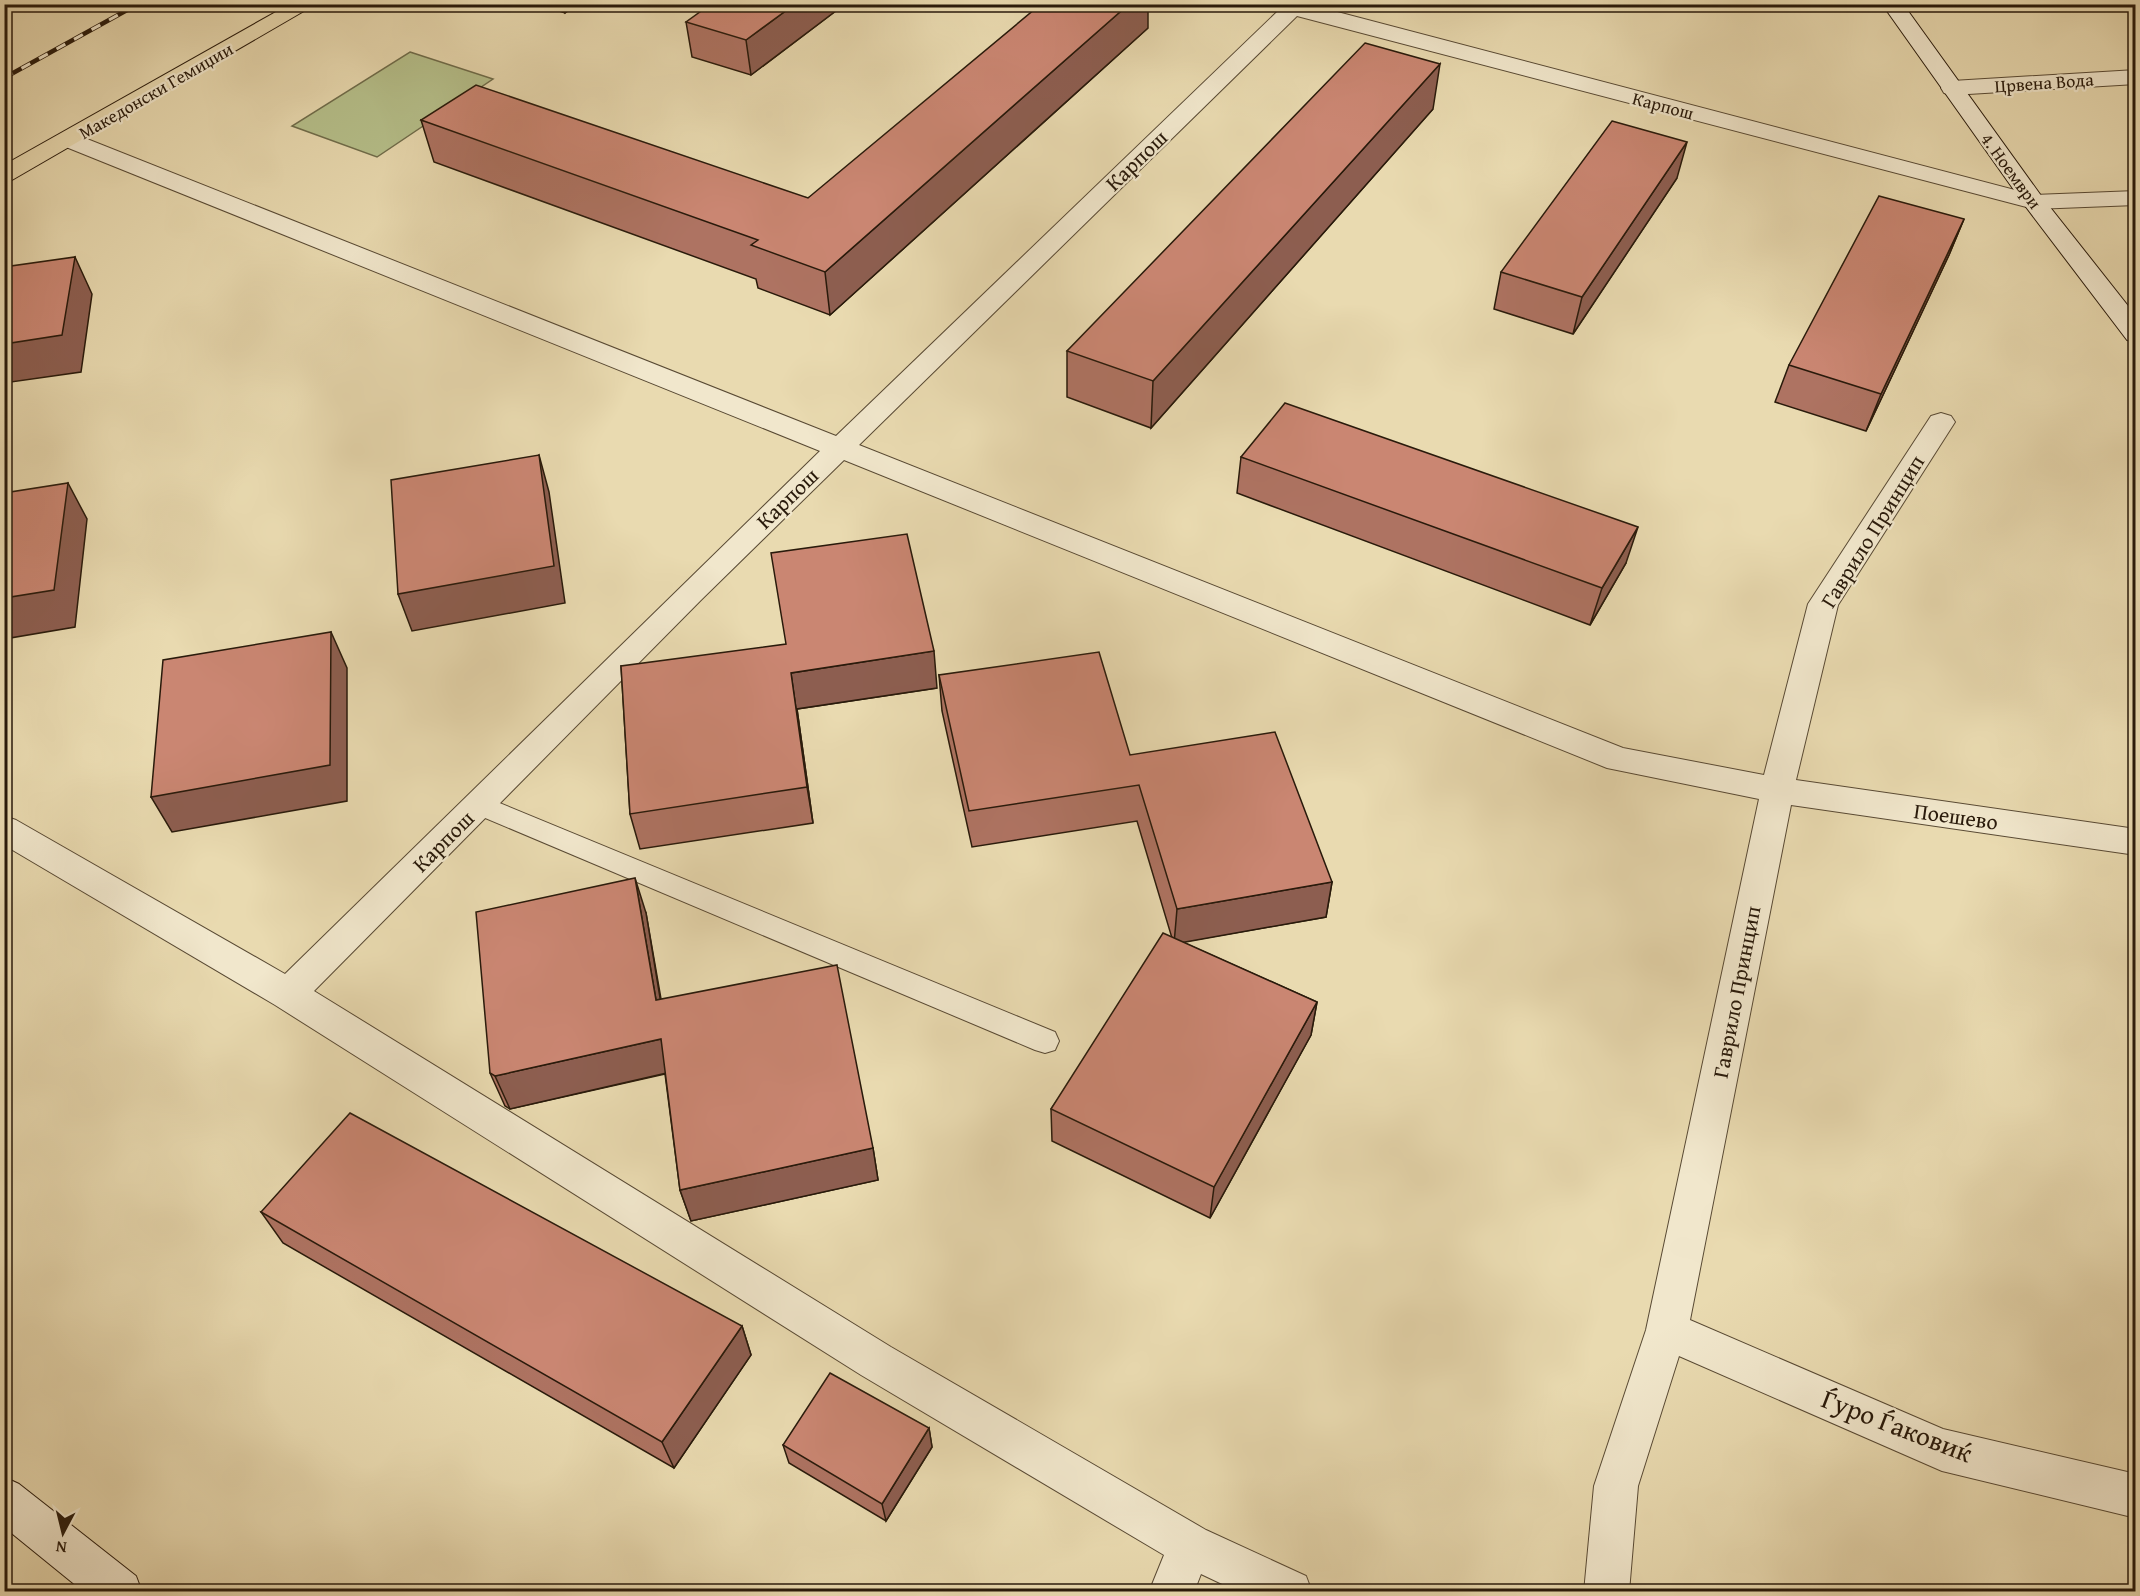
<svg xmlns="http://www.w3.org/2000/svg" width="2140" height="1596" font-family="'Gentium Book Plus',serif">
<rect width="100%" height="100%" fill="#e9dab0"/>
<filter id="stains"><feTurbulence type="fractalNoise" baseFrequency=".00333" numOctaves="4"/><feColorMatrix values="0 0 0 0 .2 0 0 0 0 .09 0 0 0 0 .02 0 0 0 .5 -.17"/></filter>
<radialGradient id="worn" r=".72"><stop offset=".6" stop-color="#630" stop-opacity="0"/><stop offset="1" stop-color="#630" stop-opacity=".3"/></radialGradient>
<path fill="#b6c08b" stroke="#706d4b" stroke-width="1.5" d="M410 52 493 79 377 157 292 126Z"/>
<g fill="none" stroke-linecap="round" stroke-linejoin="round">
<defs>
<path id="lane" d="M480 795 1055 1032 1059 1041 1055 1050 1045 1053 1035 1050 471 812 467 805 471 798Z"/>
<g id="street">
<path d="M1266 4H1307L2034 195 2136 191V205L2034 209 1297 16 859 445 1623 748 1764 775 1808 604 1931 416 1941 413 1951 416 1955 422 1838 605 1796 780 2136 829V855L1791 805 1690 1320 1943 1429 2136 1474V1518L1942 1471 1679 1356 1638 1486 1629 1592H1584L1594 1486 1646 1330 1759 799 1607 768 844 460 701 600 314 991 891 1347 1206 1530 1306 1576 1312 1592H1239L1201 1574 1194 1592H1149L1164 1555 861 1375 275 1005 4 845V816L16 820 285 974 820 451 61 145 57 140 61 135H77L836 436 1278 11 1269 8Z"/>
<path d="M2136 70V84L1952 95 1944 93 1941 88 1944 83 1952 81Z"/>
</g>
<g id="secondary">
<path d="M1882 4H1903L2042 197 2136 316V342L2127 340 2026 207Z"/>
<path d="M4 1477 19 1484 136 1576 142 1592H84L4 1527Z"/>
</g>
<path id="primary" d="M290 4H316L12 180 4 182V165Z"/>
</defs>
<use href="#lane" stroke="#594a34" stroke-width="2"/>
<use href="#street" stroke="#594a34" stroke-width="2"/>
<use href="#secondary" stroke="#291a0b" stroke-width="2"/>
<use href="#primary" stroke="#291a0b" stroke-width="2"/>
<use href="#lane" fill="#f1e7cc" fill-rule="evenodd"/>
<use href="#street" fill="#f1e7cc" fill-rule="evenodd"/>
<use href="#secondary" fill="#f1e7cc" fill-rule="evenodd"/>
<use href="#primary" fill="#e9dab0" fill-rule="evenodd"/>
<defs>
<path id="rail" d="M4 78 138 4"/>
</defs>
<use href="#rail" stroke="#291a0b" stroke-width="4.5"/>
<use href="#rail" stroke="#f1e7cc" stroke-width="3" stroke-dasharray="10" stroke-linecap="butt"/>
</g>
<g fill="#ae7362" stroke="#291a0b" stroke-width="1.5">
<path d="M538 4H577L565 13Z"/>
<path d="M845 4 751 75 692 57 686 22Z"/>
<path d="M1148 28 830 315 758 288 756 279 434 162 421 120 808 198Z"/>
<path d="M1433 109 1151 428 1067 397V351Z"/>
<path d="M1677 178 1573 334 1494 309 1501 272Z"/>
<path d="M1964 219 1949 255 1866 431 1775 402 1789 365Z"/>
<path d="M1241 457 1626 563 1590 625 1237 493Z"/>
<path d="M621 666 937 688 797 709 813 823 640 849 630 814Z"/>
<path d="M939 675 1130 755 1332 882 1326 917 1182 942 1317 1002 1311 1035 1210 1218 1052 1141 1051 1109 1172 938 1137 821 972 847 942 711Z"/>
<path d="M646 913 661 999 873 1148 878 1180 691 1221 680 1190 665 1074 510 1109 505 1106 490 1073Z"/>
<path d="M261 1212 742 1326 751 1355 674 1468 283 1243Z"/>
<path d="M929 1428 932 1447 886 1521 789 1463 783 1445Z"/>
</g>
<g fill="#8d5e50" stroke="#291a0b" stroke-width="1.5">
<path d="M563 4H577L565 13Z"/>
<path d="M795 4H845L751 75 746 40Z"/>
<path d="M1129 4H1148V28L830 315 825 272Z"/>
<path d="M1440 64 1433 109 1151 428 1153 381Z"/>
<path d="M1687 142 1677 178 1573 334 1582 297Z"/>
<path d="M1964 219 1949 255 1866 431 1881 394Z"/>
<path d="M75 257 92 294 81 372 4 383V344Z"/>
<path d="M539 455 549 492 565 603 412 631 398 594Z"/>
<path d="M68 483 87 519 75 627 4 639V598Z"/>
<path d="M1638 527 1626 563 1590 625 1602 588Z"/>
<path d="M331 632 347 668V801L172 832 151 797Z"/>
<path d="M934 651 937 688 797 709 813 823 807 787 791 673Z"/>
<path d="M635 878 646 913 666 1034 656 1000Z"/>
<path d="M1332 882 1326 917 1174 944 1177 909Z"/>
<path d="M1317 1002 1311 1035 1210 1218 1214 1187Z"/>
<path d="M661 1039 671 1072 510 1109 495 1076Z"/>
<path d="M873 1148 878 1180 691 1221 680 1190Z"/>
<path d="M742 1326 751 1355 674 1468 662 1442Z"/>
<path d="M929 1428 932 1447 886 1521 882 1504Z"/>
</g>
<g fill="#ca8672" stroke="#291a0b" stroke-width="1.5">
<path d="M711 4H795L746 40 686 22Z"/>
<path d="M1041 4H1129L825 272 751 245 758 240 421 120 476 85 808 198Z"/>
<path d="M1365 43 1440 64 1153 381 1067 351Z"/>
<path d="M1612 121 1687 142 1582 297 1501 272Z"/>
<path d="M1879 196 1964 219 1881 394 1789 365Z"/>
<path d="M75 257 62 335 4 344V267Z"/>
<path d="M1285 403 1638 527 1602 588 1241 457Z"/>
<path d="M539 455 554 566 398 594 391 480Z"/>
<path d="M68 483 54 590 4 598V493Z"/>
<path d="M907 534 934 651 791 673 807 787 630 814 621 666 786 644 771 553Z"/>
<path d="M331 632 330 765 151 797 163 660Z"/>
<path d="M1099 652 1130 755 1275 732 1332 882 1177 909 1139 785 969 811 939 675Z"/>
<path d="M635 878 656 1000 837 965 873 1148 680 1190 661 1039 495 1076 490 1073 476 912Z"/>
<path d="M1163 933 1317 1002 1214 1187 1051 1109Z"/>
<path d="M350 1113 742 1326 662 1442 261 1212Z"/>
<path d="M830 1373 929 1428 882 1504 783 1445Z"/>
</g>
<g text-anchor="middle" stroke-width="4.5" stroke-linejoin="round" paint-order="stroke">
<g font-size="18" fill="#291a0b" stroke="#f1e7cc">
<text transform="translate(2044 83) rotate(-4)" y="6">Црвена Вода</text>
<text transform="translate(156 91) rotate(-30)" y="6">Македонски Гемиџии</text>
<text transform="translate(1663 106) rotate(15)" y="6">Карпош</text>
<text transform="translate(2011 171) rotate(54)" y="6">4. Ноември</text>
</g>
<g font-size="22" fill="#291a0b" stroke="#f1e7cc">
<text transform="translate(1136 160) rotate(-44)" y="8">Карпош</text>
<text transform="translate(787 498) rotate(-44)" y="8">Карпош</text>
<text transform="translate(1872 531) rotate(-58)" y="8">Гаврило Принцип</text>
<text transform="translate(1956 816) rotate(8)" y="8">Поешево</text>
<text transform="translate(443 841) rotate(-45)" y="8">Карпош</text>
<text transform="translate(1736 992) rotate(-79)" y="8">Гаврило Принцип</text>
</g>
<g font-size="27" fill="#291a0b" stroke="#f1e7cc">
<text transform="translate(1897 1426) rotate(21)" y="9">Ѓуро Ѓаковиќ</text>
</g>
</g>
<rect width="2140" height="1596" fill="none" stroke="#e9dab0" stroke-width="24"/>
<rect x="6" y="6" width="2128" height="1584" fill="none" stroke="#291a0b" stroke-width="3"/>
<rect x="12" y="12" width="2116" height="1572" fill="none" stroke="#291a0b" stroke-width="1.5"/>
<g transform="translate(63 1533) rotate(187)" stroke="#f1e7cc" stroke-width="4.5" paint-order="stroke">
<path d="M0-4.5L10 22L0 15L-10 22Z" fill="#291a0b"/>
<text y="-9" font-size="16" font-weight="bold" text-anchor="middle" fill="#291a0b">N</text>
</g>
<rect width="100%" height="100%" filter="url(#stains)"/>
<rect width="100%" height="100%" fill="url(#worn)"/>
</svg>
